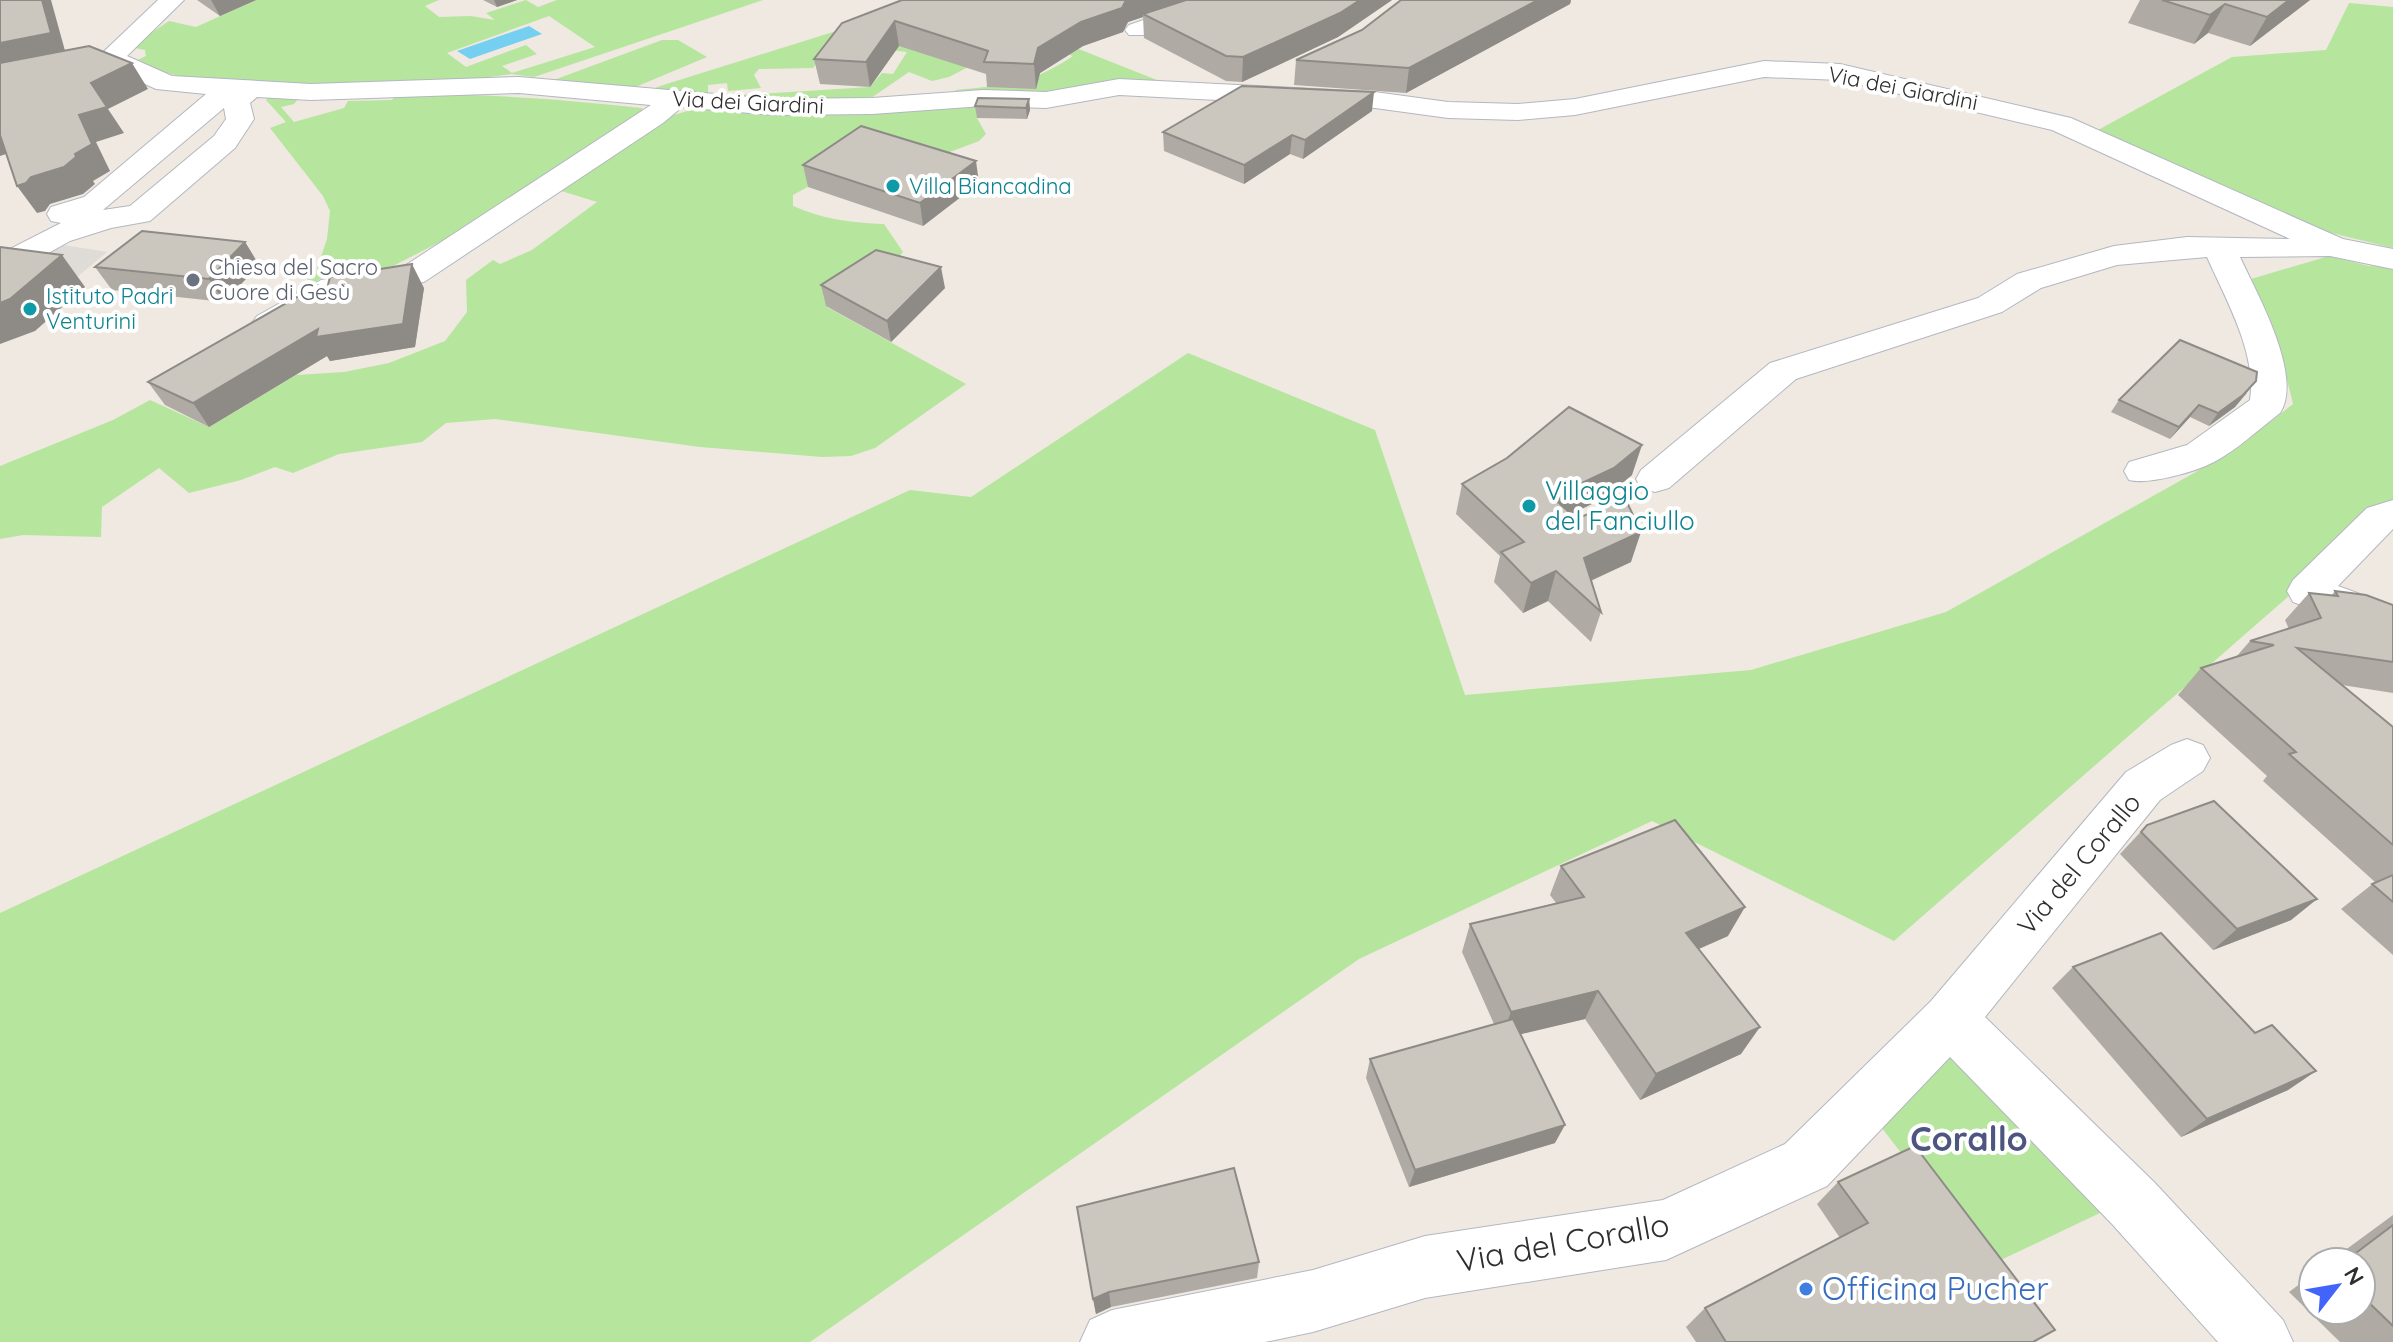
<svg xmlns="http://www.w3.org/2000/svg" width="2393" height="1342" font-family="Quicksand,sans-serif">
<rect width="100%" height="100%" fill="#efe9e1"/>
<g fill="#b6e59e" fill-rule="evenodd">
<path d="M256 0H439L425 6 439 17 471 16 495 20 486 13 526 0 538 7 557 0H763L534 77 511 74 475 79 322 85 179 76 129 64 146 56 145 50 130 47 169 21 196 27ZM549 16 595 47 512 73 502 66 537 54 526 45 466 67 447 53Z"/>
<path d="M2349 3 2393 7V248L2307 227 2098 130 2232 57 2326 50Z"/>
<path d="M1005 20 1162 82 1041 95 951 97 956 90C1009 84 1028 86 1073 56L1022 39 949 77 932 81 909 72 868 100H732L741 95 870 87 882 73 893 74 907 52 866 47 821 57 813 68 759 69 754 75 761 88 728 91 727 83 708 85V93L652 92 657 87 865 22Z"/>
<path d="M662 40H678L707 57 626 91 551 81Z"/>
<path d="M271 94H302L294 104 281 107 294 122 344 108 348 101 392 100 396 95C482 93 557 99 642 108L643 116 473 225 393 266 337 277 326 275 237 333 298 289 316 272 327 239 330 211 323 196 270 128 286 122 266 100Z"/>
<path d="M979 105 977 118 986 134 979 141 918 164 811 185 793 195V206C823 219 851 223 884 224L903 252 895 261 827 307 966 384 875 448 851 456 822 457 700 447 495 419 446 423 422 442 339 454 293 473 275 467 241 480 189 493 159 468 102 507 101 537 23 535 0 539V466L113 420 150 400 209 427 296 375 344 372 389 363 445 341 467 312 466 280 493 260 500 264 532 250 597 202 555 189 664 118 694 109 823 112Z"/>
<path d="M2329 256 2369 266 2393 267V499L2306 581 1894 941 1652 821 1359 959 810 1342H0V913L910 490 971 497 1188 353 1375 430 1465 695 1751 670 1946 612 2194 473 2239 446 2293 404 2281 355 2251 279Z"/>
<path d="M1952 1055 2102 1212 1988 1266 1875 1119Z"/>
</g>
<path fill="#dfdcd8" d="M58 244 107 252 70 283 12 275Z"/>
<path fill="#75cff0" d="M529 26 542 34 470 59 457 51Z"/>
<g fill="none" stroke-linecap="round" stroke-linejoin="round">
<defs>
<g id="minor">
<path d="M158 0H184L127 56 172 76 311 84 519 77 774 99 872 98 983 90 1046 92 1119 79 1375 92 1448 102 1518 104 1575 99 1764 61 1840 64 2071 118 2343 239 2393 249V269L2330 256 2240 257C2257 294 2304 376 2280 413 2259 429 2237 450 2214 462 2195 472 2149 485 2129 480L2124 471 2129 462 2187 445 2250 400C2257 353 2226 300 2207 257L2117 265 2041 288 2002 312 1796 379 1669 488 1655 492 1641 488 1636 479 1641 470 1770 363 1978 298 2017 274 2114 246 2187 237 2290 239 2052 130 1840 80 1764 77 1575 115 1518 120 1448 118 1375 108 1119 95 1046 108 983 106 872 114 774 115 682 107 663 123 424 282 342 296 281 330 269 333 257 330 252 323 257 316 321 280 403 267 651 105 519 93 311 100 257 97 250 103 254 119 235 148 150 221 111 228 70 241 11 274 0 277V254L61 223 51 221 47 214 51 207 84 197 206 94 156 89 101 64 97 58ZM224 108 226 119 214 136 130 206 103 210Z"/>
<path d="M1201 0H1237L1234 5 1147 35H1129L1125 30 1129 25Z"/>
<path d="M2393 500V529L2338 586 2393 606V639L2293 602 2287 591 2293 580 2367 508Z"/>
<path d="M2187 739 2203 745 2210 758 2203 771 2160 800 1985 1017 2154 1182 2283 1320 2293 1342H2218L2112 1224 1950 1057 1827 1186 1666 1260 1425 1298 1313 1332 1265 1342H1080L1090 1320 1112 1310 1313 1270 1425 1236 1663 1200 1785 1144 1931 1001 2126 772 2171 745Z"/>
</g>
</defs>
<use href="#minor" stroke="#b4b7c1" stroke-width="2"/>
<use href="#minor" fill="#fff" fill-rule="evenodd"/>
</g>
<g fill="#afaba4">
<path d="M197 0H256L220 16Z"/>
<path d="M483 0H517L497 7Z"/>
<path d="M902 0H1392L1338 37 1242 82 1226 81 1144 38 1143 17 1128 22 1123 32 1083 46 1040 73 1036 89 987 87 986 74 899 46 870 87 820 84 814 59Z"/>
<path d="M1401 0H1571L1570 4 1406 93 1294 85 1296 60 1362 30Z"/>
<path d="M2140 0H2310L2250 46 2208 33 2194 44 2128 23Z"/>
<path d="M1029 99 1030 110 1027 119 977 118 975 106Z"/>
<path d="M1372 111 1303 159 1290 154 1244 184 1164 151 1163 132Z"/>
<path d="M803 165 979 183 923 226 808 187Z"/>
<path d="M245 242 259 265 224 302 112 290 95 267Z"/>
<path d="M821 285 945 288 891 342 826 306Z"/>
<path d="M424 288 415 347 330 361 327 356 209 427 165 405 148 382 325 297Z"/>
<path d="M2247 393 2235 407 2209 426 2190 417 2170 439 2111 412 2119 400Z"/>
<path d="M1632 475 1604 498 1570 515 1572 521 1631 562 1591 581 1601 612 1591 642 1548 601 1523 613 1494 582 1500 556 1456 514 1462 484Z"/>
<path d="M2335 591 2393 605V693L2342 685 2393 727V955L2341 909 2375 882 2263 781 2267 776 2178 695 2201 668 2236 657 2250 641 2289 629 2285 620 2309 593 2331 596Z"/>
<path d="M2147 825 2317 899 2291 920 2213 950 2120 854Z"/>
<path d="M1561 866 1728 936 1699 949 1741 1054 1640 1100 1585 1019 1520 1034 1555 1143 1409 1187 1366 1078 1370 1059 1494 1024 1462 952 1470 924 1556 903 1550 895Z"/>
<path d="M2073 967 2255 1033 2316 1071 2288 1090 2181 1137 2052 988Z"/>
<path d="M1838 1182 2055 1330 2035 1342H1696L1686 1327 1705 1308 1840 1238 1817 1204Z"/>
<path d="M1077 1207 1259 1262 1257 1278 1111 1307 1096 1314Z"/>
<path d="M2393 1215V1342H2340L2289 1292 2313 1274V1310H2361V1262H2329Z"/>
</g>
<g fill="#8e8b86">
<path d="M42 0H51L67 58 0 72V43Z"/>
<path d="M211 0H256L220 16Z"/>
<path d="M494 0H517L497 7Z"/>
<path d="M1126 0H1192L1143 14V17L1128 22 1123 32 1083 46 1040 73 1036 89 1034 64 1038 48 1081 22Z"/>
<path d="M1360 0H1392L1338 37 1242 82 1243 57Z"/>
<path d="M1538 0H1571L1570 4 1406 93 1409 68Z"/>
<path d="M2289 0H2310L2250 46 2267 17Z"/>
<path d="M2225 4 2208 33 2194 44 2210 15Z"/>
<path d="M895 21 899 46 870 87 866 62Z"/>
<path d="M132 63 148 89 108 109 124 133 96 142 110 171 93 181 95 184 83 194 50 204 45 211 37 213 17 186 31 177 75 154 79 115 91 83Z"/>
<path d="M1374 92 1372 111 1303 159 1305 140Z"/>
<path d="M1029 99 1030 110 1027 119 1026 108Z"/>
<path d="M0 130 15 151 0 156Z"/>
<path d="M1292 135 1290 154 1244 184V165Z"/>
<path d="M976 161 979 183 923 226 920 203Z"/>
<path d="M245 242 259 265 224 302 209 279Z"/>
<path d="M62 255 85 287 35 331 0 344V303Z"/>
<path d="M412 264 424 288 415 347 330 361 327 356 209 427 193 403 318 329Z"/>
<path d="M941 267 945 288 891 342 887 321Z"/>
<path d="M2256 381 2235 407 2209 426 2218 413Z"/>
<path d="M2199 405 2190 417 2170 439 2179 427Z"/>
<path d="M1642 445 1632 475 1604 498 1544 527 1552 497Z"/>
<path d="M1641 532 1631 562 1574 588 1584 558Z"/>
<path d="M1556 571 1548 601 1523 613 1531 583Z"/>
<path d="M2317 899 2291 920 2213 950 2237 929Z"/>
<path d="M1745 907 1728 936 1671 961 1686 933Z"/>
<path d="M1598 991 1585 1019 1501 1039 1511 1012Z"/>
<path d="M1760 1027 1741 1054 1640 1100 1656 1074Z"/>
<path d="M2316 1071 2288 1090 2181 1137 2207 1119Z"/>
<path d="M1565 1125 1555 1143 1409 1187 1415 1170Z"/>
<path d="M1109 1292 1111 1307 1096 1314 1093 1299Z"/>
</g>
<g fill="#cbc7bf" stroke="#8e8b86" stroke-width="2">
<path d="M0 0H42L51 33 0 43Z"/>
<path d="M902 0H1126L1122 8 1081 22 1038 48 1034 64 984 62 988 51 895 21 866 62 814 59 842 23Z"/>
<path d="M1186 0H1360L1340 13 1243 57 1226 56 1143 14Z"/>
<path d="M1401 0H1538L1409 68 1296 60 1362 30Z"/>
<path d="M2162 0H2289L2267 17 2225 4 2210 15Z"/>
<path d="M89 46 132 63 91 83 107 107 79 115 92 144 75 154 76 157 64 167 31 177 26 183 17 186 0 135V63Z"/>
<path d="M1242 86 1374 92 1305 140 1292 135 1244 165 1163 132Z"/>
<path d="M978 98 1029 99 1026 108 975 106Z"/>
<path d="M861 126 976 161 920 203 803 165Z"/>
<path d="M142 231 245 242 209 279 95 267Z"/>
<path d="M0 247 62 255 10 299 0 303Z"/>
<path d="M876 250 941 267 887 321 821 285Z"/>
<path d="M412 264 403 324 316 337 318 329 193 403 148 382 318 285 325 297 330 277Z"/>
<path d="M2180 340 2257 372 2256 381 2243 395 2218 413 2199 405 2179 427 2119 400Z"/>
<path d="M1569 407 1642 445 1614 468 1552 497 1568 511 1572 521 1625 498 1641 532 1584 558 1601 612 1556 571 1531 583 1501 552 1524 542 1462 484 1507 458Z"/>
<path d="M2335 591 2366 595 2393 605V662L2297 648 2393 727V845L2289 754 2296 752 2201 668 2274 645 2250 641 2321 618 2309 593 2338 596Z"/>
<path d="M2214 801 2317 899 2237 929 2141 832 2147 825Z"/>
<path d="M1675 820 1745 907 1686 933 1760 1027 1656 1074 1598 991 1511 1012 1470 924 1584 897 1561 866Z"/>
<path d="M2393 875V902L2372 884Z"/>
<path d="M2161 933 2255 1033 2272 1025 2316 1071 2207 1119 2073 967Z"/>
<path d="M1513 1019 1565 1125 1415 1170 1370 1059Z"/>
<path d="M1915 1146 2055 1330 2033 1342H1726L1705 1308 1868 1223 1838 1182Z"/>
<path d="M1234 1168 1259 1262 1109 1292 1093 1299 1077 1207Z"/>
<path d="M2393 1225V1326L2361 1295V1262H2344Z"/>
</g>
<g fill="#0f9aa8" stroke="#fff" stroke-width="3">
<circle cx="893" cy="186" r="8"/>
<circle cx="30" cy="309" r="8"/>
<circle cx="1529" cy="506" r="8"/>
</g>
<circle fill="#6b7280" stroke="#fff" stroke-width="3" cx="193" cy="280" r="8"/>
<circle fill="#3f7fe0" stroke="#fff" stroke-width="3" cx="1806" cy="1289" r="8"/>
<g text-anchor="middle" stroke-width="8" stroke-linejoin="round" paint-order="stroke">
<g font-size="22" fill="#2e2e2e" stroke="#fff">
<text transform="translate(1903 88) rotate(11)" y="8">Via dei Giardini</text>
<text transform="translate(748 102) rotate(3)" y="8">Via dei Giardini</text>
</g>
<g font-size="22" fill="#0d838f" stroke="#fff" text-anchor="start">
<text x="909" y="194">Villa Biancadina</text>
<text x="46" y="304">Istituto Padri<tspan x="46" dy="25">Venturini</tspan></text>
</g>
<g font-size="22" fill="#5b616d" stroke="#fff" text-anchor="start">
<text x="209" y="275">Chiesa del Sacro<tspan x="209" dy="25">Cuore di Gesù</tspan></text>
</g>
<g font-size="26" fill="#0d838f" stroke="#fff" text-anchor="start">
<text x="1545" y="500">Villaggio<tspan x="1545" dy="30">del Fanciullo</tspan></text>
</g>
<g font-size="26" fill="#2e2e2e" stroke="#fff">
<text transform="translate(2079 864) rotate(-50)" y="9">Via del Corallo</text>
</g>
<g font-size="32" fill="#2e2e2e" stroke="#fff">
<text transform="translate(1563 1243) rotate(-10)" y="11">Via del Corallo</text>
</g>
<g font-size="32" fill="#366cbe" stroke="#fff" text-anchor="start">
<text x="1822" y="1300">Officina Pucher</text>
</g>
<g font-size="34" font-weight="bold" fill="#4d5680" stroke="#fff">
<text x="1969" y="1151">Corallo</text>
</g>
</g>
<g transform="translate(2337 1286) rotate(59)"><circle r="38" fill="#ffffff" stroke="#ababab" stroke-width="2"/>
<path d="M0-6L14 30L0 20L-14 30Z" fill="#4264fb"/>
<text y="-12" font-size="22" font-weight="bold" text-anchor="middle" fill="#2e2e2e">N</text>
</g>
</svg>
